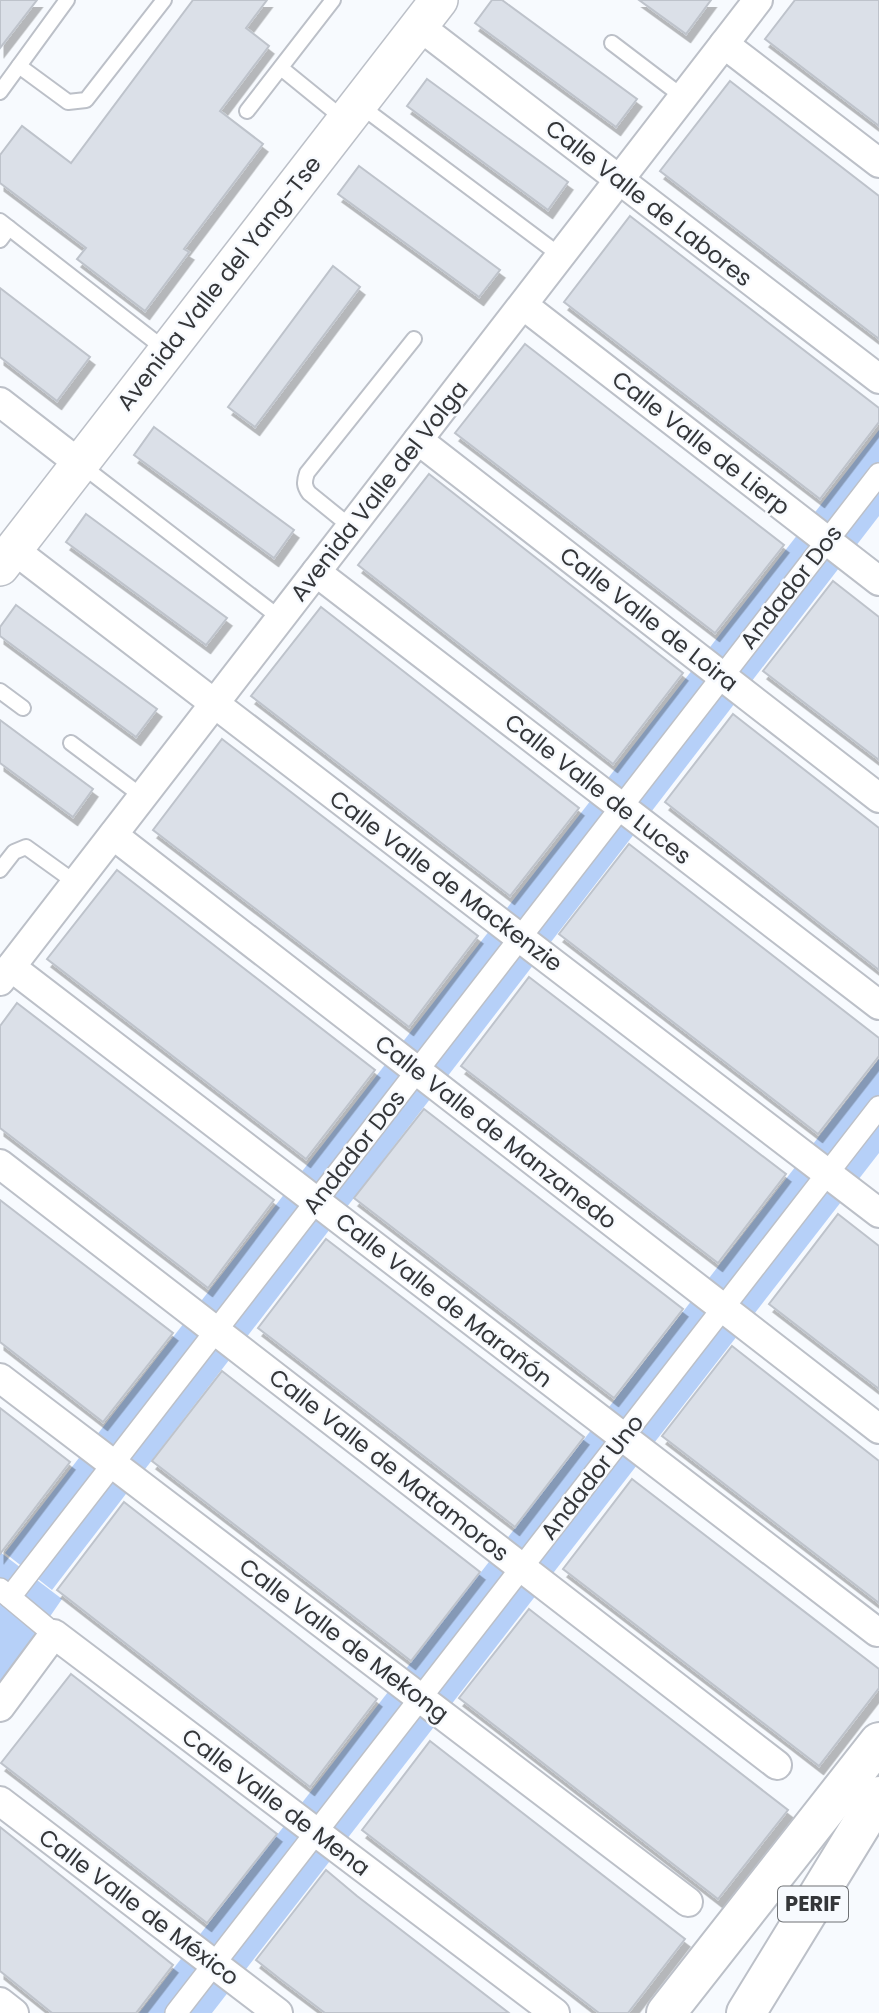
<svg xmlns="http://www.w3.org/2000/svg" width="879" height="2013" font-family="Poppins,sans-serif">
<defs>
<filter id="shadow"><feDropShadow dx="4.5" dy="8" stdDeviation="0" flood-color="#0004"/></filter>
</defs>
<rect width="100%" height="100%" fill="#f7fafe"/>
<g fill="#b6d0f8">
<path d="M879 430V516L52 1590 5 1553Z"/>
<path d="M879 1059V1153L212 2013H139Z"/>
<path d="M0 1552 62 1599 0 1689Z"/>
</g>
<g fill="#dbe0e8" stroke="#bec3cb" stroke-width="2" filter="url(#shadow)">
<path d="M0 0H37L0 48Z"/>
<path d="M193 0H267L246 28 269 46 220 111 263 144 184 249 189 252 145 311 77 259 86 248 0 183V155L22 126 71 163Z"/>
<path d="M492 0H502L637 99 616 127 475 23Z"/>
<path d="M639 0H711L686 34Z"/>
<path d="M795 0H879V126L765 39Z"/>
<path d="M427 79 568 182 548 210 407 106Z"/>
<path d="M730 81 879 196V339L660 171Z"/>
<path d="M359 166 500 270 479 297 338 194Z"/>
<path d="M630 216 879 408V422L820 499 564 302Z"/>
<path d="M333 266 360 287 255 427 228 407Z"/>
<path d="M0 288 90 357 57 401 0 357Z"/>
<path d="M525 344 784 545 715 633 455 433Z"/>
<path d="M154 427 294 530 274 558 134 455Z"/>
<path d="M429 474 683 673 613 764 358 565Z"/>
<path d="M86 514 227 618 206 645 66 542Z"/>
<path d="M833 581 879 617V760L763 671Z"/>
<path d="M16 605 157 709 136 737 0 636V627Z"/>
<path d="M321 607 579 808 510 896 251 696Z"/>
<path d="M733 714 879 828V970L665 802Z"/>
<path d="M0 720 93 789 73 817 0 763Z"/>
<path d="M222 739 478 936 409 1027 153 830Z"/>
<path d="M629 844 879 1038V1056L818 1134 559 934Z"/>
<path d="M117 870 375 1070 306 1159 47 959Z"/>
<path d="M529 977 786 1174 718 1263 461 1066Z"/>
<path d="M17 1003 274 1200 208 1288 0 1128V1026Z"/>
<path d="M424 1109 683 1309 614 1398 354 1198Z"/>
<path d="M0 1200 173 1333 103 1422 0 1342Z"/>
<path d="M838 1214 879 1246V1389L769 1304Z"/>
<path d="M326 1239 584 1437 515 1527 258 1328Z"/>
<path d="M732 1346 879 1461V1603L662 1436Z"/>
<path d="M222 1371 480 1572 411 1661 152 1461Z"/>
<path d="M0 1408 70 1462 0 1554Z"/>
<path d="M632 1479 879 1669V1688L819 1766 563 1569Z"/>
<path d="M124 1502 377 1699 310 1787 57 1590Z"/>
<path d="M529 1609 788 1810 718 1899 459 1698Z"/>
<path d="M71 1674 277 1834 207 1923 1 1763Z"/>
<path d="M430 1741 685 1939 628 2013H599L362 1830Z"/>
<path d="M0 1827 173 1965 136 2013H52L0 1971Z"/>
<path d="M326 1870 357 1896 509 2013H325L280 1979 256 1960Z"/>
</g>
<g fill="none" stroke-linecap="round" stroke-linejoin="round">
<defs>
<g id="service">
<path d="M612 43 683 97"/>
<path d="M19 66 68 102 86 100 164 0"/>
<path d="M281 68 345 120"/>
<path d="M0 92 67 0"/>
<path d="M358 104 561 256"/>
<path d="M247 111 333 0"/>
<path d="M0 221 167 351"/>
<path d="M0 240 9 228"/>
<path d="M80 464 280 618"/>
<path d="M351 527 309 493C304 486 304 482 307 473L414 339"/>
<path d="M0 691 23 708"/>
<path d="M71 743 143 797"/>
<path d="M0 870 14 852 26 847 76 883"/>
</g>
<g id="pedestrian">
<path d="M0 1589 54 1634"/>
<path d="M10 1597 879 474"/>
<path d="M176 2013 879 1107"/>
</g>
<g id="minor">
<path d="M419 26 879 379"/>
<path d="M724 44 879 163"/>
<path d="M523 305 879 581"/>
<path d="M0 402 80 464"/>
<path d="M418 440 879 798"/>
<path d="M13 549 879 1213"/>
<path d="M316 572 879 1005"/>
<path d="M113 835 879 1429"/>
<path d="M11 967 877 1632"/>
<path d="M0 981 758 0"/>
<path d="M0 1164 777 1765"/>
<path d="M0 1378 688 1902"/>
<path d="M0 1707 54 1634 555 2013"/>
<path d="M0 1801 278 2013"/>
<path d="M0 2002 14 2013"/>
</g>
<path id="tertiary" d="M0 567 439 0"/>
<g id="trunk">
<path d="M666 2013 879 1742"/>
<path d="M746 2013 879 1796"/>
</g>
</defs>
<use href="#service" stroke="#bcc0c8" stroke-width="18"/>
<use href="#pedestrian" stroke="#bcc0c8" stroke-width="24"/>
<use href="#minor" stroke="#bcc0c8" stroke-width="32"/>
<use href="#tertiary" stroke="#bcc0c8" stroke-width="40"/>
<use href="#trunk" stroke="#bcc0c8" stroke-width="42"/>
<use href="#service" stroke="#fff" stroke-width="14"/>
<use href="#pedestrian" stroke="#fff" stroke-width="21"/>
<use href="#minor" stroke="#fff" stroke-width="28"/>
<use href="#tertiary" stroke="#fff" stroke-width="37"/>
<use href="#trunk" stroke="#fff" stroke-width="38"/>
</g>
<g text-anchor="middle" stroke-width="5" stroke-linejoin="round" paint-order="stroke">
<rect fill="#f7fafe" stroke="#6e7174" stroke-width="2" x="778" y="1886.5" width="70" height="35" rx="5"/>
<g font-size="21" font-weight="bold" fill="#343639">
<text x="813" y="1911">PERIF</text>
</g>
<g font-size="23" fill="#343639" stroke="#f7fafe">
<text transform="translate(649 203) rotate(38)" y="8">Calle Valle de Labores</text>
<text transform="translate(219 283) rotate(-52)" y="8">Avenida Valle del Yang-Tse</text>
<text transform="translate(701 443) rotate(38)" y="8">Calle Valle de Lierp</text>
<text transform="translate(379 491) rotate(-52)" y="8">Avenida Valle del Volga</text>
<text transform="translate(791 587) rotate(-52)" y="8">Andador Dos</text>
<text transform="translate(649 619) rotate(38)" y="8">Calle Valle de Loira</text>
<text transform="translate(598 789) rotate(38)" y="8">Calle Valle de Luces</text>
<text transform="translate(446 881) rotate(37)" y="8">Calle Valle de Mackenzie</text>
<text transform="translate(496 1132) rotate(38)" y="8">Calle Valle de Manzanedo</text>
<text transform="translate(354 1152) rotate(-52)" y="8">Andador Dos</text>
<text transform="translate(444 1300) rotate(38)" y="8">Calle Valle de Marañón</text>
<text transform="translate(389 1465) rotate(38)" y="8">Calle Valle de Matamoros</text>
<text transform="translate(592 1477) rotate(-52)" y="8">Andador Uno</text>
<text transform="translate(344 1640) rotate(37)" y="8">Calle Valle de Mekong</text>
<text transform="translate(276 1802) rotate(37)" y="8">Calle Valle de Mena</text>
<text transform="translate(139 1907) rotate(37)" y="8">Calle Valle de México</text>
</g>
</g>
</svg>
